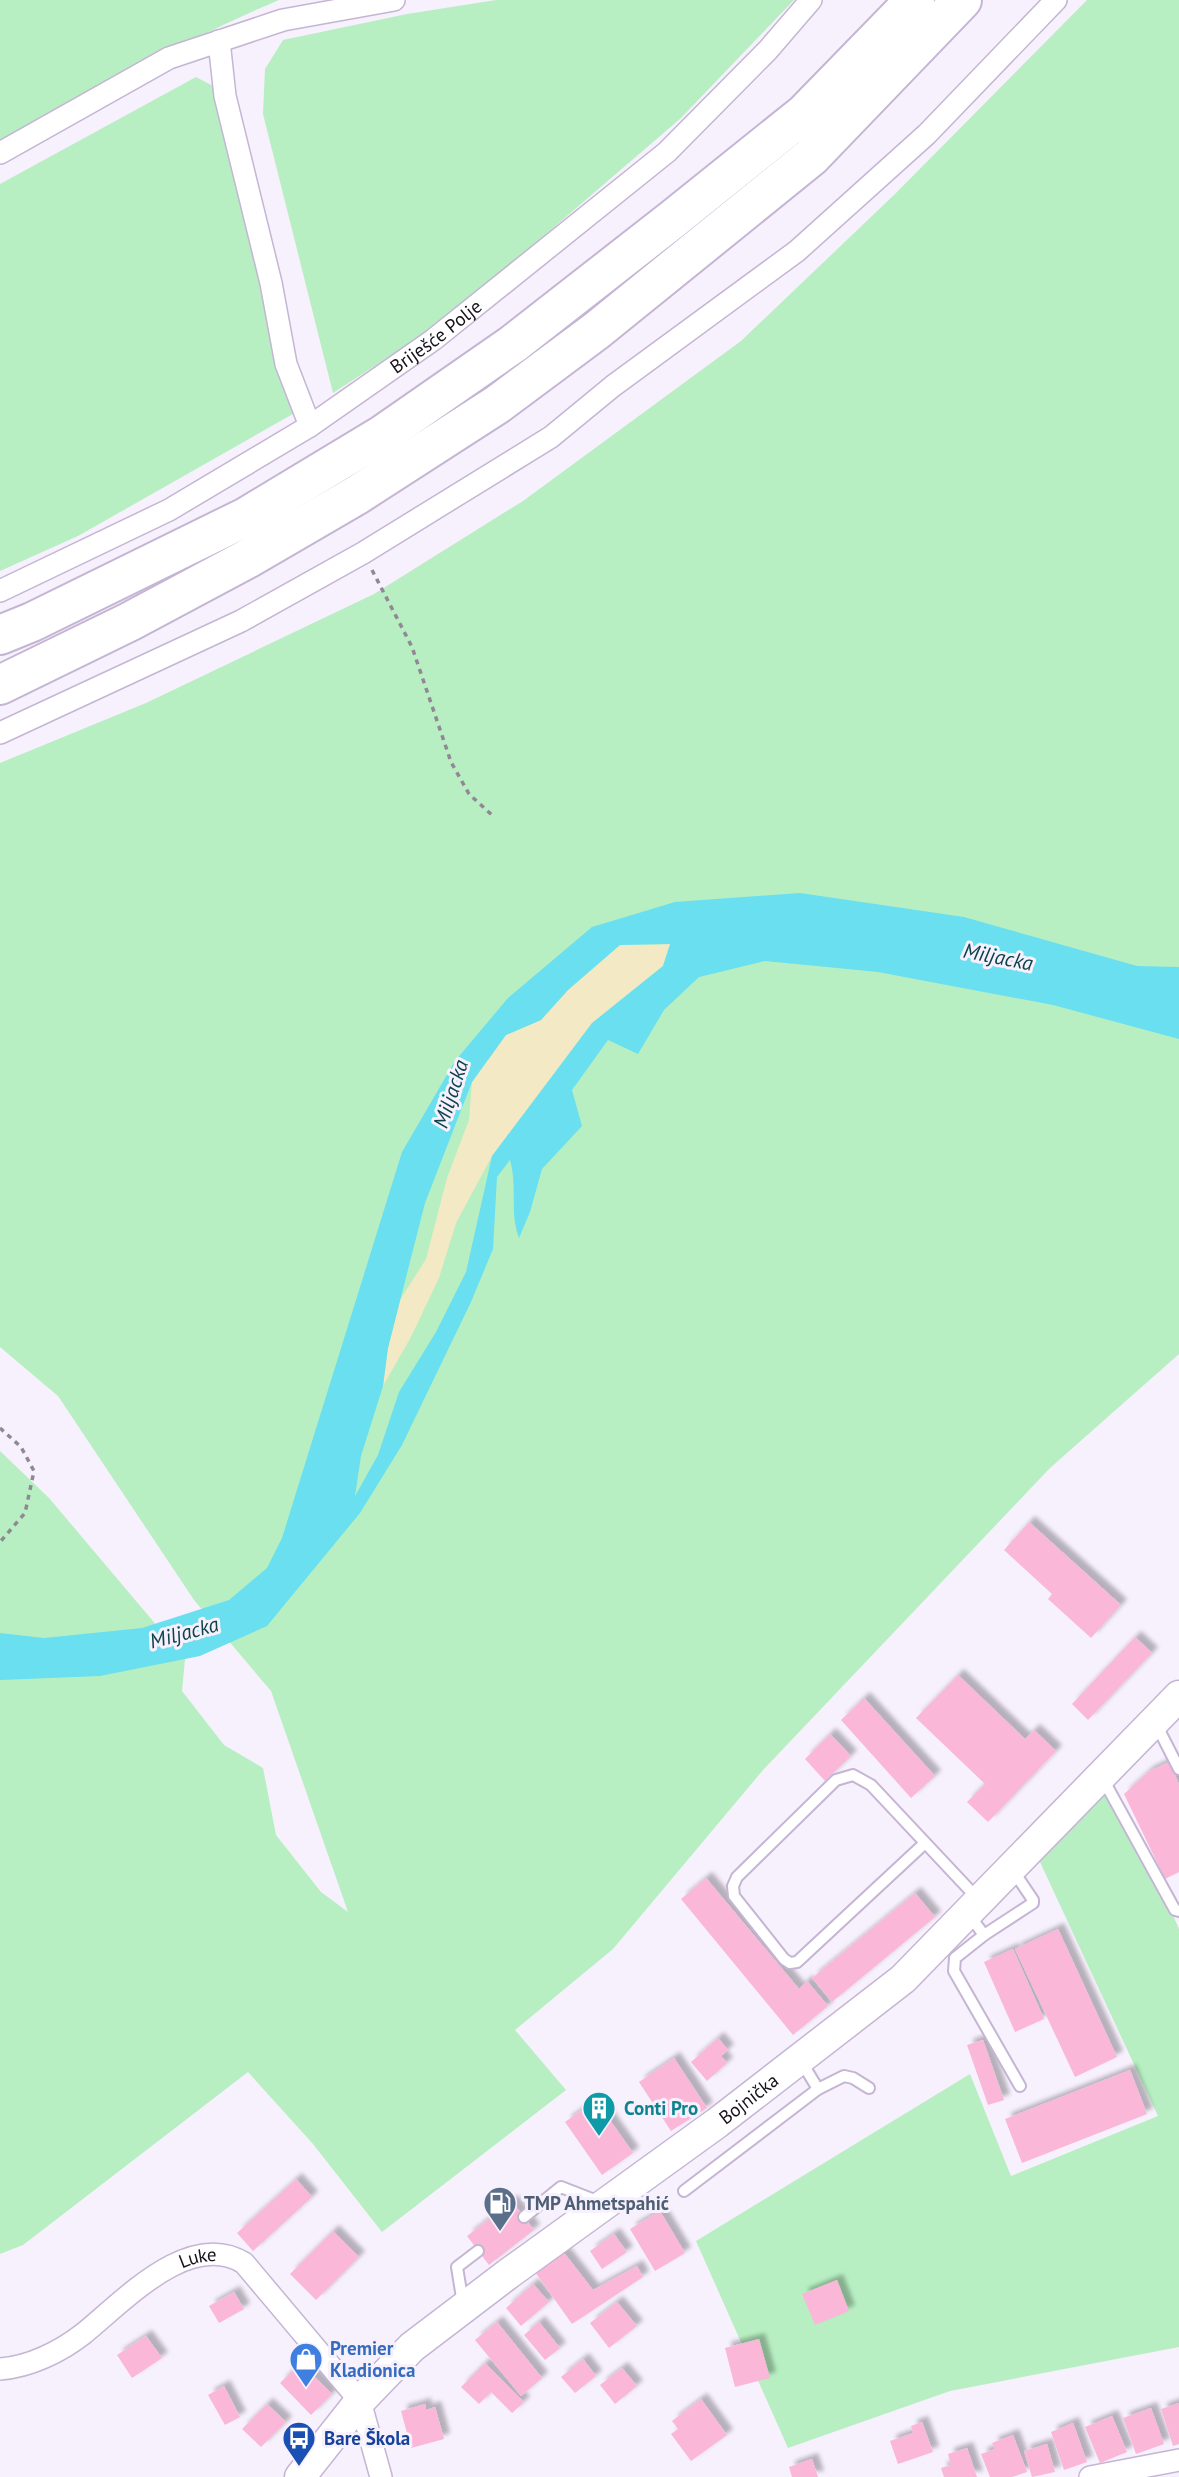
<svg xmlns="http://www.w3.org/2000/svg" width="1179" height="2477" font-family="'PT Sans',sans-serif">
<defs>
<filter id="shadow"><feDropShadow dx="6" dy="-6" stdDeviation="2" flood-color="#0004"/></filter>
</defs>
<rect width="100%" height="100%" fill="#f7f0fd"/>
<g fill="#b7efc2">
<path d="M0 0H279C182 41 92 93 0 144Z"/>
<path d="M496 0H794L681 118 447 319 333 393 263 114 265 69 283 40 407 14Z"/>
<path d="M1087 0H1179V1354L1050 1468 763 1770 613 1949 515 2030 566 2090 382 2232 313 2144 248 2072 23 2245 0 2254V1451L49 1498 185 1659 182 1691 224 1745 263 1768 276 1835 321 1892 348 1912 271 1691 194 1600 58 1396 0 1347V763L146 703 374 594 523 501 741 341 895 194Z"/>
<path d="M196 77 213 86 300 410 78 536 0 571V184Z"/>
<path d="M1112 1780 1179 1929V2347L950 2391 788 2448 696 2241 970 2074 1011 2176 1158 2116 1040 1862Z"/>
</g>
<path fill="#f3e9c4" d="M671 944 663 966 592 1024 492 1156 456 1223 439 1278 411 1337 383 1386 388 1348 400 1300 426 1259 447 1178 469 1120 472 1082 506 1035 541 1020 568 990 620 945Z"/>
<path fill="#69dff0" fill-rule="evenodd" d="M800 893 964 917 1137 966 1179 967V1039L1053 1005 878 972 765 961 699 977 664 1010 638 1054 608 1040 572 1090 582 1126 542 1169 530 1212 519 1238C509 1210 518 1189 510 1160L497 1177 493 1249 471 1302 402 1445 360 1513 267 1626 200 1656 100 1676 0 1680V1633L44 1638 142 1628 229 1600 267 1568 282 1538 402 1152 455 1061 508 998 592 927 675 902ZM670 944 663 966 592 1023 492 1156 466 1272 436 1332 399 1392 378 1455 355 1496 361 1456 383 1386 388 1348 425 1203 472 1082 506 1035 541 1020 568 990 620 945Z"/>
<g fill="#fab7d8" filter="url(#shadow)">
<path d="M1029 1522 1121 1605 1091 1638 1048 1599 1052 1594 1004 1550Z"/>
<path d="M1135 1637 1152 1653 1088 1720 1072 1704Z"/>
<path d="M958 1675 1025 1739 1034 1730 1056 1751 988 1822 967 1802 985 1784 916 1718Z"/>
<path d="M864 1698 935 1776 911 1798 841 1720Z"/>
<path d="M830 1734 851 1756 825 1781 805 1759Z"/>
<path d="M1169 1762 1179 1784V1872L1165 1879 1124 1794 1148 1772Z"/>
<path d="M706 1878 799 1989 807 1981 828 2006 793 2035 681 1899Z"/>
<path d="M915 1893 935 1917 832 2002 812 1978Z"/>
<path d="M1058 1929 1117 2057 1075 2077 1015 1949Z"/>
<path d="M1013 1949 1044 2019 1015 2032 984 1962Z"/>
<path d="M718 2038 728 2050 721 2056 727 2063 707 2081 691 2062Z"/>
<path d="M983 2040 1004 2100 988 2105 967 2045Z"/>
<path d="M674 2058 707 2108 671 2131 639 2082Z"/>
<path d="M1130 2070 1147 2114 1022 2163 1005 2119Z"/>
<path d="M596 2100 633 2153 602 2175 565 2122Z"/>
<path d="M296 2179 312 2197 253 2251 237 2233Z"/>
<path d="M512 2201 534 2230 489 2265 467 2236Z"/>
<path d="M660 2211 685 2253 655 2271 630 2229Z"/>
<path d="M333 2231 359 2257 316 2300 290 2274Z"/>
<path d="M614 2234 627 2252 602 2269 590 2251Z"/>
<path d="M561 2249 593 2290 637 2266 643 2277 572 2324 535 2272Z"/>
<path d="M837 2280 849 2311 815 2325 802 2294Z"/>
<path d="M533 2284 549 2302 521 2326 506 2308Z"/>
<path d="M234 2292 244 2309 219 2323 209 2306Z"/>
<path d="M617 2302 637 2326 609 2348 590 2323Z"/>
<path d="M497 2322 542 2378 521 2396 475 2340Z"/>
<path d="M539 2322 560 2348 545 2360 524 2335Z"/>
<path d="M146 2336 162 2358 132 2378 117 2355Z"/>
<path d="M759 2339 770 2378 735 2387 725 2348Z"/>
<path d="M583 2359 596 2376 575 2393 561 2377Z"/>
<path d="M485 2363 524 2402 512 2413 491 2392 479 2404 461 2387Z"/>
<path d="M295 2368 301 2374 306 2368 332 2394 311 2415 280 2383Z"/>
<path d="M622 2368 637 2386 615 2404 600 2385Z"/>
<path d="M224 2386 240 2417 225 2425 208 2395Z"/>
<path d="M701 2399 727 2435 691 2461 671 2434 678 2429 672 2421Z"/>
<path d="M1179 2403V2444L1173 2446 1161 2409Z"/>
<path d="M267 2404 286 2422 261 2447 242 2429Z"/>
<path d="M425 2404 426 2410 435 2407 444 2439 411 2448 401 2411Z"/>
<path d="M1151 2408 1164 2444 1136 2454 1123 2418Z"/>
<path d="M1112 2416 1127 2452 1100 2463 1085 2427Z"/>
<path d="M922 2422 933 2452 898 2464 890 2441 913 2433 911 2426Z"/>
<path d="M1073 2423 1087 2462 1064 2470 1051 2432Z"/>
<path d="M1013 2435 1027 2472 1012 2477H990L981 2454 995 2449 992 2443Z"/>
<path d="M1047 2444 1055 2472 1032 2477 1024 2451Z"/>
<path d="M967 2448 977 2477H944L941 2468 951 2465 948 2454Z"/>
<path d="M812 2459 818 2477H792L789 2467Z"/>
</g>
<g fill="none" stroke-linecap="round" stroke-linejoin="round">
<defs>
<g id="service">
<path d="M1156 1724 1179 1769"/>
<path d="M1103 1779 1175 1910 1179 1911"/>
<path d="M925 1843 797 1962 790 1963 784 1959 734 1896 733 1886 737 1877 836 1780 853 1775 871 1785 978 1899"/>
<path d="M970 1916 984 1935 955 1958 954 1971 1020 2086"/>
<path d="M984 1935 1033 1903V1900L1012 1869"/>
<path d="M818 2089 844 2076 853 2078 869 2088"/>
<path d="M684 2191 818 2089 801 2061"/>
<path d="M524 2217 561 2187 602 2203"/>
<path d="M463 2304 457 2267 478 2251"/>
</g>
<g id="minor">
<path d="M219 41 225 96 271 283 286 364 310 426"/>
<path d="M0 153 169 58 283 20 394 0"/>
<path id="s1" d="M0 591 169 510 310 426 433 340 667 152 768 50 811 0"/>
<path d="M0 733 241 621 363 553 551 437 613 386 797 251 927 134 1056 0"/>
<path id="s2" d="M0 2369C29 2367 60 2352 83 2334 123 2302 189 2229 244 2263L360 2401 381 2477"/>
<path d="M1090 2477 1179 2460"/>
</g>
<g id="secondary">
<path id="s3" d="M300 2477 360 2401 412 2347 508 2274 717 2123 903 1979 1179 1696"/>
</g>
<g id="motorway">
<path d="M0 635 32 622 246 517 382 435 513 344 673 219 805 113 915 0"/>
<path d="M0 685 129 622 247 559 357 495 498 404 596 331 811 157 962 0"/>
</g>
</defs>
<use href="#service" stroke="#c5b5d4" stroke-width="14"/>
<use href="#minor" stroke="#c5b5d4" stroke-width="24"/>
<use href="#secondary" stroke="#c5b5d4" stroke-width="33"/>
<use href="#motorway" stroke="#c5b5d4" stroke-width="42"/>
<g stroke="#908995" stroke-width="3.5" stroke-dasharray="5 5" stroke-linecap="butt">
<path d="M372 570 412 647 451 762 469 794 493 816"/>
<path d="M0 1428 21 1447 34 1471 25 1513 0 1542"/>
</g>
<use href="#service" stroke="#fff" stroke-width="10"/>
<use href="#minor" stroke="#fff" stroke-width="21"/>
<use href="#secondary" stroke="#fff" stroke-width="30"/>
<use href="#motorway" stroke="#fff" stroke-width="38"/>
</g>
<defs>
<symbol id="building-pin" viewBox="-11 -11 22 30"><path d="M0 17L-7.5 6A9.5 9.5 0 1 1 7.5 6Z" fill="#0f9aa8" stroke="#f7f0fd"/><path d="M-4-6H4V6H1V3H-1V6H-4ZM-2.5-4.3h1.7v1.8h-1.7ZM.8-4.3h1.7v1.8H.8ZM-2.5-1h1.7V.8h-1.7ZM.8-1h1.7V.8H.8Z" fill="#fff"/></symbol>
<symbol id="fuel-pin" viewBox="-11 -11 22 30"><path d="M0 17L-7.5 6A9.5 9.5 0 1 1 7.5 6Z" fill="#5c6f8a" stroke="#f7f0fd"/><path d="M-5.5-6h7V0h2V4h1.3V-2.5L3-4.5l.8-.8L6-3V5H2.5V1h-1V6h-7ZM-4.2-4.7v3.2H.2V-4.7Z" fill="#fff"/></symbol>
<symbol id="shop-pin" viewBox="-11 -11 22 30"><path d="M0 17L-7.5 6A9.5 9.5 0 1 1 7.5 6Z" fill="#3f7fe0" stroke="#f7f0fd"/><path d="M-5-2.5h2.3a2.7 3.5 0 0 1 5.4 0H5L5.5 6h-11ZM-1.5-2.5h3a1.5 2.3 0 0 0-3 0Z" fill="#fff"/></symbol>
<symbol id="bus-pin" viewBox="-11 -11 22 30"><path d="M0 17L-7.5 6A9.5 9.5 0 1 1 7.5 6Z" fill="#1a4fb4" stroke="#f7f0fd"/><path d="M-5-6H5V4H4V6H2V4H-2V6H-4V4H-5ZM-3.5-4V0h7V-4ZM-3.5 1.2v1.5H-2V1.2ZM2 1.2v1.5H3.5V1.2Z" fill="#fff"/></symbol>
</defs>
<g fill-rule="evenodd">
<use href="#building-pin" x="580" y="2089" width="38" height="52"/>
<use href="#fuel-pin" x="481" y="2184" width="38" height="52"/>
<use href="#shop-pin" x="287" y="2340" width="38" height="52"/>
<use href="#bus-pin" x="280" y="2419" width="38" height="52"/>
</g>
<g text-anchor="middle" stroke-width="6" stroke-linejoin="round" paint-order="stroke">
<g font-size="19" fill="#18121d" stroke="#f7f0fd">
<text dy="7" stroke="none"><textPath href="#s1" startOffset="506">Briješće Polje</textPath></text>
<text dy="7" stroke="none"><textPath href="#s3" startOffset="590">Bojnička</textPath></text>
<text dy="7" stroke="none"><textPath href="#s2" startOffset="231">Luke</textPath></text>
</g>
<g font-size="19" font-weight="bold" fill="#0d838f" stroke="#f7f0fd" text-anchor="start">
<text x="624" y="2115">Conti Pro</text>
</g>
<g font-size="19" font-weight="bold" fill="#4e5e75" stroke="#f7f0fd" text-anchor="start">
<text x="524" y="2210">TMP Ahmetspahić</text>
</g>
<g font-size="19" font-weight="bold" fill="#366cbe" stroke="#f7f0fd" text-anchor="start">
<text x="330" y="2355">Premier<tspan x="330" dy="22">Kladionica</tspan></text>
</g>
<g font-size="19" font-weight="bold" fill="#164399" stroke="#f7f0fd" text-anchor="start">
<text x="324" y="2445">Bare Škola</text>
</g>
<g font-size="21" font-style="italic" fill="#0c434b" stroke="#f7f0fd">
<text transform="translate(998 957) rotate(11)" y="7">Miljacka</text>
<text transform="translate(451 1094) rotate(-72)" y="7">Miljacka</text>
<text transform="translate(184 1633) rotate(-15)" y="7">Miljacka</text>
</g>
</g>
</svg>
